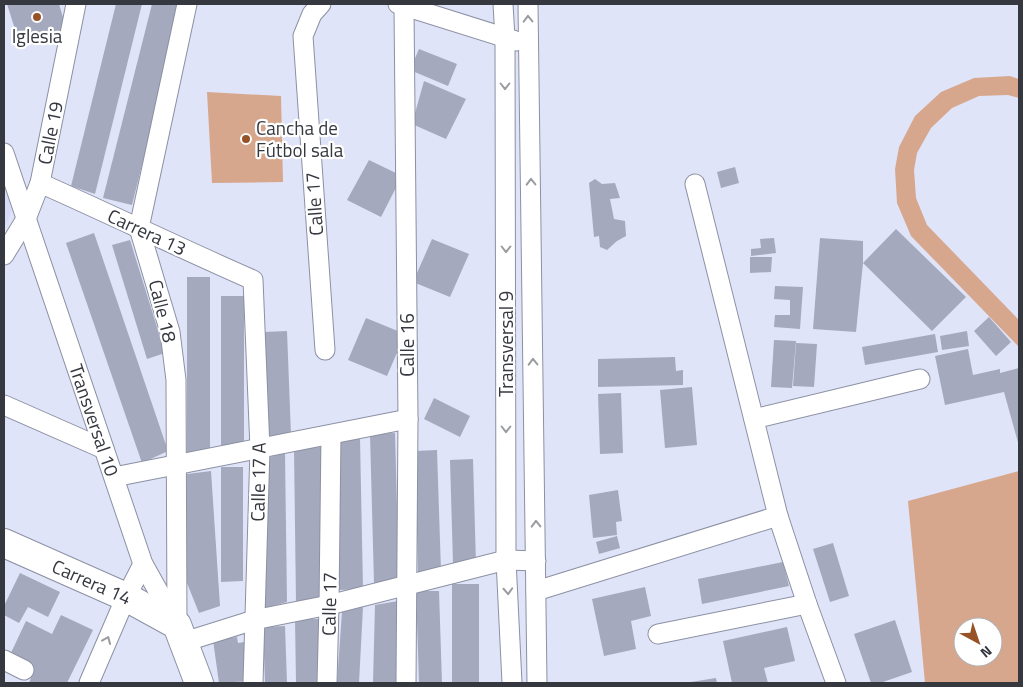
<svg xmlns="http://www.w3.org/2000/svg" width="1023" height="687" font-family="'Titillium Web',sans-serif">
<rect width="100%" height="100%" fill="#e0e4f9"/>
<path fill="#d7dcf9" d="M4 186 12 211 4 228Z"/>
<g fill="#d7a78d" fill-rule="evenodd">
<path d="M1010 76 1019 79V98L1008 95 979 96 952 108 931 128 917 153 914 170 916 198 927 225 1019 320V347L911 236 897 203 895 169 899 147 915 116 941 92 974 78Z"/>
<path d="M207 92 281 96 283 182 212 183Z"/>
<path d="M1019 471V683H925L908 501ZM963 627H993V657H963Z"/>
</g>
<g fill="#a5a9bd">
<path d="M7 4H59L67 31 20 45Z"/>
<path d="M116 4H142L95 194 71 186Z"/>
<path d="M152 4H182L132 205 103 198Z"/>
<path d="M419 49 457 64 448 86 410 70Z"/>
<path d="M424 81 466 99 446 139 412 124Z"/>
<path d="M369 160 402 176 381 217 347 200Z"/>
<path d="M735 167 739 183 721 188 717 172Z"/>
<path d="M595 179 602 184 615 183 620 198 610 199 614 219 625 221 626 236 617 241 607 250 600 247 599 236 594 237 589 183Z"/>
<path d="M896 229 966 297 932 331 863 263 856 332 813 329 820 238 863 241V263Z"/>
<path d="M94 233 168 451 142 463 66 243Z"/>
<path d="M774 238 776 253 751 256V249L761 248 760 239Z"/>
<path d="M432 239 469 254 450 297 413 282Z"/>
<path d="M130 240 165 353 147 359 112 245Z"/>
<path d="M750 257H772L771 272 750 273Z"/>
<path d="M187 277H210V456L187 455Z"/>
<path d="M775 286 803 287 800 329 774 327 775 315H790V300L774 299Z"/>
<rect x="221" y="296" width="23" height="149"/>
<path d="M989 317 1011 342 996 356 974 331Z"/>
<path d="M366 318 405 334 387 376 348 360Z"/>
<path d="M287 331 291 435 267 436 263 332Z"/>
<path d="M967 331 969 346 942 350 940 336Z"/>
<path d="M935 334 938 352 865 365 862 347Z"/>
<path d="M774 340 796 341 792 388 771 387Z"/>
<path d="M796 343 817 344 814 387 793 386Z"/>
<path d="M968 349 973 375 1000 369V373L1019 368V446L1004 392 945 405 935 356Z"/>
<path d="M675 357 676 371 683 370V385L598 387V359Z"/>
<path d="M692 387 697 445 665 448 660 390Z"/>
<path d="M621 393 623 453 600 454 598 394Z"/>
<path d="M434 398 470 416 460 437 424 419Z"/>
<path d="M395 433 399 582 374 583 370 434Z"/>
<path d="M360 438 363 589 339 590 336 439Z"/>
<path d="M321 447 323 602 296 603 294 448Z"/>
<path d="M437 450 441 571 418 572 415 451Z"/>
<path d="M285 453 287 602 262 609 266 458Z"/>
<path d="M473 459 476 564H453L450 460Z"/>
<path d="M221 467H243V581L221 582Z"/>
<path d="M211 471 220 606 199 613 187 583V474Z"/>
<path d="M618 490 622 521 616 522 617 535 593 538 589 495Z"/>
<path d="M617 536 620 548 599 554 596 542Z"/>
<path d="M833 543 849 596 830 602 813 549Z"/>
<path d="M783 562 789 586 702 604 698 579Z"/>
<path d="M20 573 60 592 48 617 28 607 19 623 4 615V606Z"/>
<rect x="452" y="584" width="27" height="99"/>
<path d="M645 587 651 616 631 621 636 649 604 656 592 599Z"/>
<path d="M416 591H439L442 683H419Z"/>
<path d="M398 601 397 683H373L375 605Z"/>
<path d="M363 607 359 683H337L342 612Z"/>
<path d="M61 615 93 630 67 683H29L34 670 9 657 26 621 52 634Z"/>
<path d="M295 619H323V683H296Z"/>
<path d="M895 620 912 672 880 683H871L854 634Z"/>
<path d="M285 626 287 683H265L263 627Z"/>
<path d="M787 627 795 661 764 668 768 683H732L723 641Z"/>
<path d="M237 637 238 643 244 642 250 681 219 683 213 640Z"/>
<path d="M716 678 717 683H691V682Z"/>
</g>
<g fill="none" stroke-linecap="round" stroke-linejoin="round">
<defs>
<g id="street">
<path d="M321 4 312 14 303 36 325 350"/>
<path d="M398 4 516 41"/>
<path d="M503 4 505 38 506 560 512 683"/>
<path d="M528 4 537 683"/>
<path d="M404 7 408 419 406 683"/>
<path id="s1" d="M4 153 143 564 176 623"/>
<path d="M40 183C112 215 182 249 253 280L260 449 253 683"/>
<path d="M695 184 778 516 807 604 836 683"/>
<path d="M4 255 26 219 40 183 76 4"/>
<path d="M4 405 104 449"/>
<path d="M754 419 920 379"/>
<path d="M114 477 408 419"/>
<path d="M536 591 778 516"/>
<path d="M177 625 176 380 170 332 139 228 187 4"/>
<path d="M658 634 807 604"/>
<path d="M184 642 254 620 329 605 506 560 536 561"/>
<path d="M4 660 24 670"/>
<path d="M89 683 126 597 143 564"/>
<path d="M327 683 329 605 331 435"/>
</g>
<g id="secondary">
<path id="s2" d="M4 543 126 597 177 625 199 683"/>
</g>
</defs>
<use href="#street" stroke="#8c90a3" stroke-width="21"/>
<use href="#secondary" stroke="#8c90a3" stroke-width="30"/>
<use href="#street" stroke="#fff" stroke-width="19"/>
<use href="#secondary" stroke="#fff" stroke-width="28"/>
</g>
<defs><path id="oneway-chevron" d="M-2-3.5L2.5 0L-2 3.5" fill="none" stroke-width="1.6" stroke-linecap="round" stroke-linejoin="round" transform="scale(1.25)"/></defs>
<g stroke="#9a9ca0">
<use href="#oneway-chevron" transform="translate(528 19) rotate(-91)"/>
<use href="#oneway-chevron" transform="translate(505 86) rotate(90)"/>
<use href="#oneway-chevron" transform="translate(531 182) rotate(-91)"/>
<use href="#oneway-chevron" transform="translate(506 249) rotate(90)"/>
<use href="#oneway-chevron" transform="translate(533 362) rotate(-91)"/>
<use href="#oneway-chevron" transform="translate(506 429) rotate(90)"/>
<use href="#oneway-chevron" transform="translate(536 524) rotate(-91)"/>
<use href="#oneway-chevron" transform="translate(508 591) rotate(87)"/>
<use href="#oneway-chevron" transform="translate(107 640) rotate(-67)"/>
</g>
<g fill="#975227" stroke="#fff" stroke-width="2">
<circle cx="37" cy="17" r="5"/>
<circle cx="246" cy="139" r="5"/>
</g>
<g text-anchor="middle" stroke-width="4.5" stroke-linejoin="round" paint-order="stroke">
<g font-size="19" fill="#363840" stroke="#fff">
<text x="37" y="43">Iglesia</text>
<text x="256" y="135" text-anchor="start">Cancha de<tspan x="256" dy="22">Fútbol sala</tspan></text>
</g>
<g font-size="19" fill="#363840" stroke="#fff">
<text transform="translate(50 133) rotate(-79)" y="7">Calle 19</text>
<text transform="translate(314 204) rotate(-94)" y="7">Calle 17</text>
<text transform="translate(147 232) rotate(25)" y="7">Carrera 13</text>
<text transform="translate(163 311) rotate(76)" y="7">Calle 18</text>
<text transform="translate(506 344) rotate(-90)" y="7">Transversal 9</text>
<text transform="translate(407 345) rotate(-90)" y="7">Calle 16</text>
<text dy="7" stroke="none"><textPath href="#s1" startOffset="282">Transversal 10</textPath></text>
<text transform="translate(258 482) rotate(-89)" y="7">Calle 17 A</text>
<text dy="7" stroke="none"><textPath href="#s2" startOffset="96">Carrera 14</textPath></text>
<text transform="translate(329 604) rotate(-89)" y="7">Calle 17</text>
</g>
</g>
<rect width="1023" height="687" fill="none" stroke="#363840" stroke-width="10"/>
<g transform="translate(978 642) rotate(140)"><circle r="24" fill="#ffffff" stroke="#afafb3"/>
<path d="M0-4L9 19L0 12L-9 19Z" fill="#975227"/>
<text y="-8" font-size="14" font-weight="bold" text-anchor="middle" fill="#363840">N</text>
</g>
</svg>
